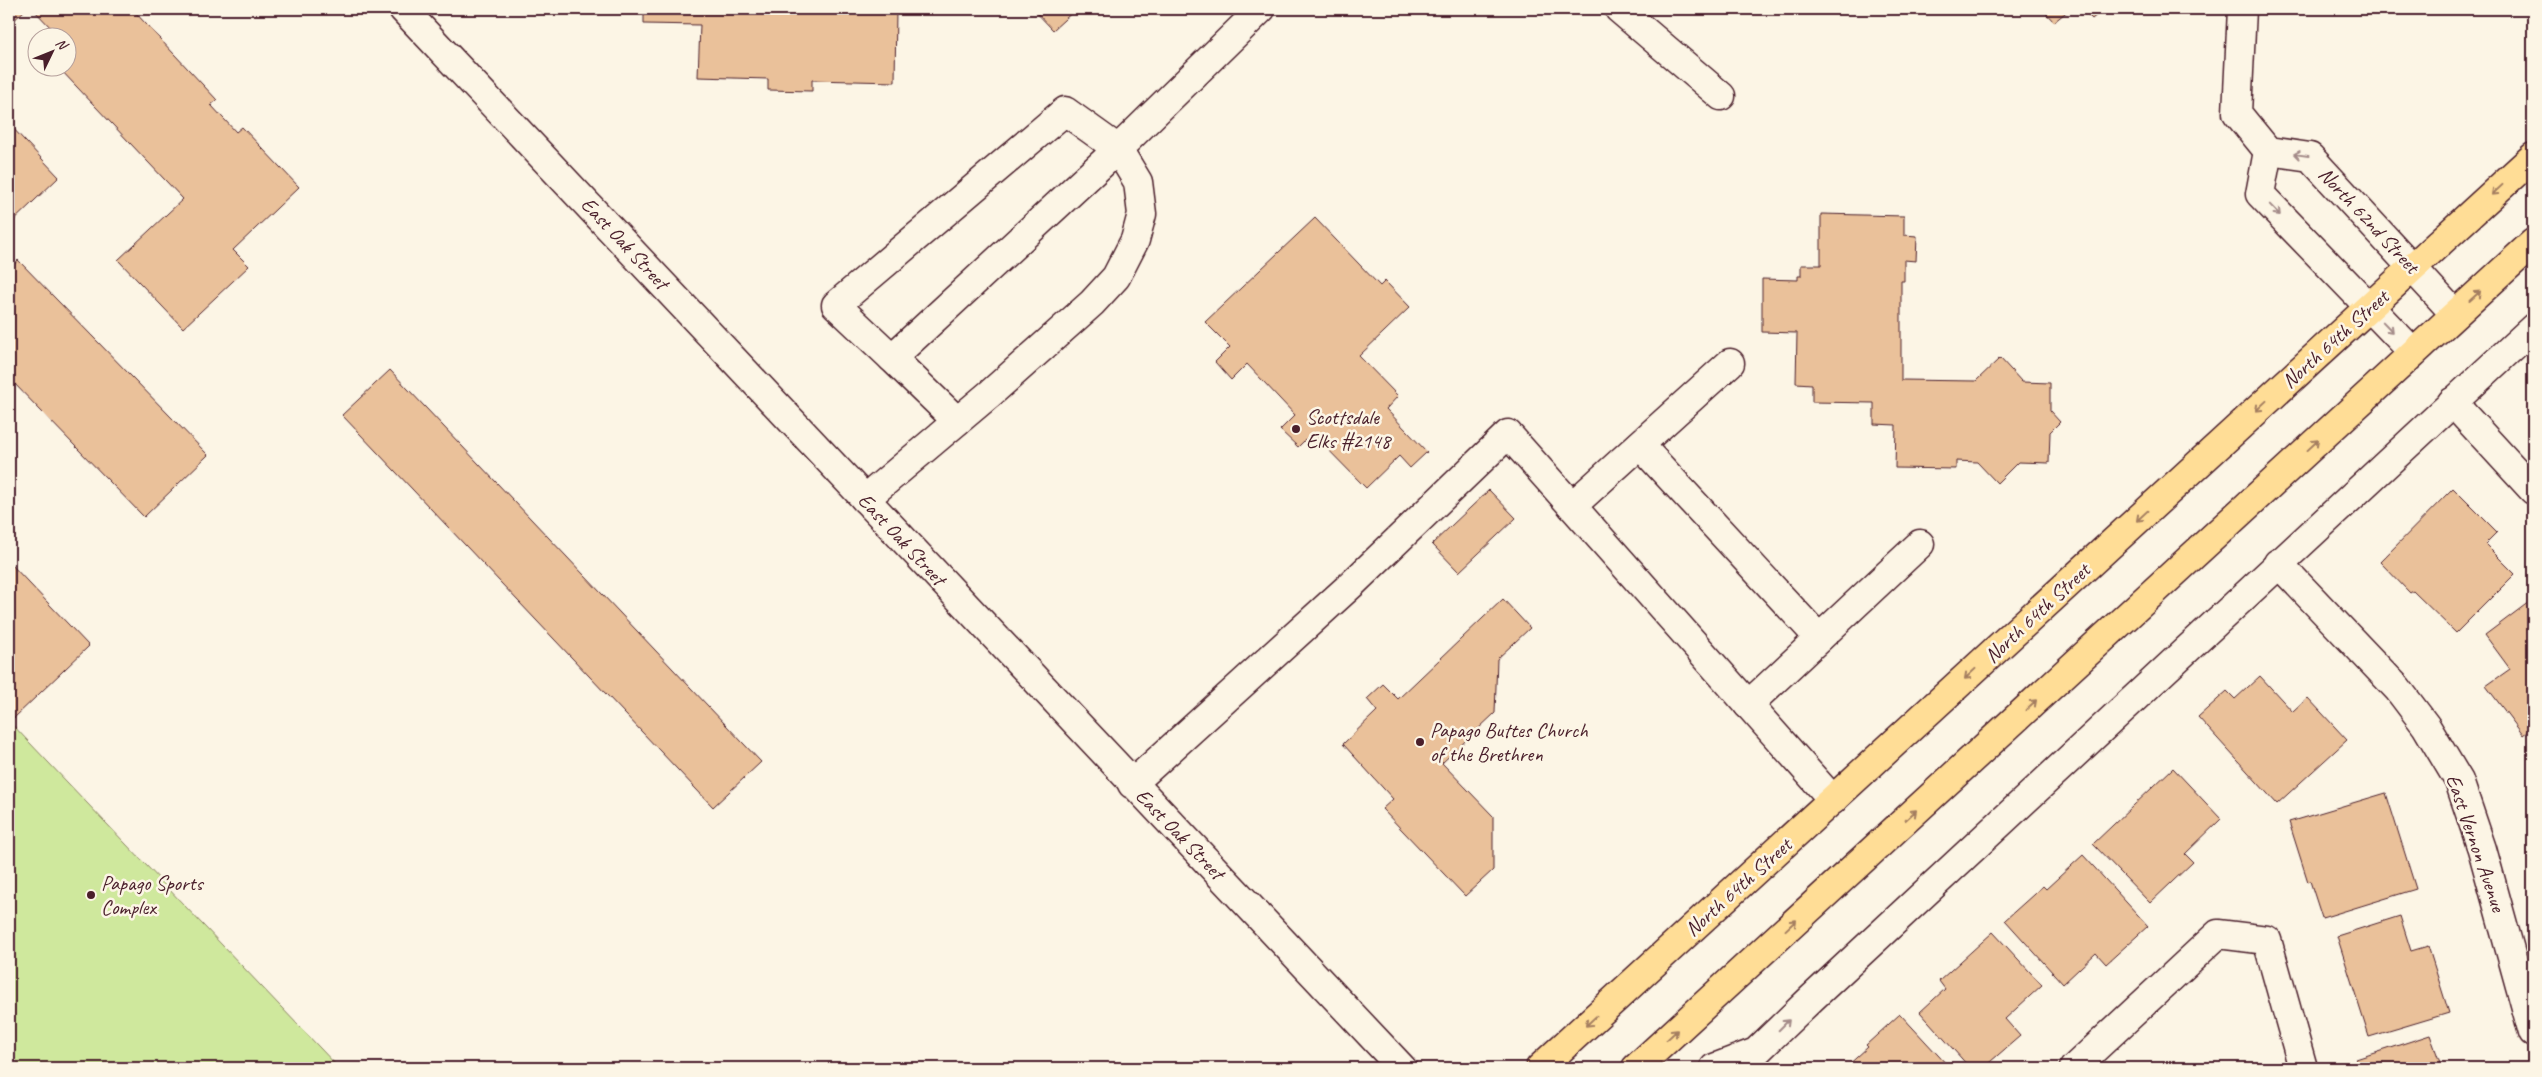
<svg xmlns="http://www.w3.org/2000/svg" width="2542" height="1077" font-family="Caveat,sans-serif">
<rect width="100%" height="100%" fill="#fcf5e5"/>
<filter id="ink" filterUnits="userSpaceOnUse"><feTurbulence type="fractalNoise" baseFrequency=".02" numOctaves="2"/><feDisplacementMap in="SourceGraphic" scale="10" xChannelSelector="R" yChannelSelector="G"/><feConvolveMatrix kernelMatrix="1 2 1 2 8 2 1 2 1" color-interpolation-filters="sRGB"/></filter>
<g filter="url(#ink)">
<path fill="#cfe89d" stroke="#8c8464" d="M9 721 339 1068H9Z"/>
<g fill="#eac19a" stroke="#4a1f2b">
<path d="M9 9H26L9 25Z"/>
<path d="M33 9H132L217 100 211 105 236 132 242 127 299 187 233 250 249 266 183 328 118 260 183 199 59 68H68V38H45L53 30Z"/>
<path d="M644 9H896L895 82 812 80V91L768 90V79L698 77 700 25 644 24Z"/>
<path d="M1033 9H1076L1053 30Z"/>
<path d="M2042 9H2070L2054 22Z"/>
<path d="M2082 9H2104L2092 19Z"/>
<path d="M9 124 59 177 9 225Z"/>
<path d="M1821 214 1904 216V235L1917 236 1916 261 1904 260V281H1901V380L1976 381 2000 358 2022 382 2050 383V411L2060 422 2050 432 2049 463 2018 462 1997 483 1977 462 1956 461V469L1895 468 1896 425 1874 424V403L1812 402V384L1796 383 1797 333 1762 332V279L1798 280V276H1801V265H1821Z"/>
<path d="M1315 218 1380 286 1385 281 1410 307 1359 356 1398 396 1386 409 1427 452 1410 468 1399 456 1366 488 1312 433 1298 447 1280 430 1295 415 1247 364 1231 380 1215 362 1230 347 1205 322Z"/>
<path d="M18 260 208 455 144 517 9 378V270Z"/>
<path d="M390 370 761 762 713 807 342 415Z"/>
<path d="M2453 488 2497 532 2485 544 2515 574 2456 633 2413 591 2410 593 2380 562Z"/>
<path d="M1489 490 1516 518 1459 572 1432 544Z"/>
<path d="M9 562 89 646 14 718 9 712Z"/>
<path d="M1503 599 1530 628 1497 659 1495 713 1442 763 1493 816V870L1465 896 1382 809 1393 799 1343 744 1377 711 1367 699 1383 684 1398 699Z"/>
<path d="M2533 599V727L2523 735 2486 686 2510 669 2485 635Z"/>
<path d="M2260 676 2293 712 2308 698 2347 740 2277 804 2198 717 2227 691 2235 699Z"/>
<path d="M2173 768 2221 819 2185 854 2193 862 2150 903 2093 844Z"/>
<path d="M2386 793 2416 889 2322 918 2310 881 2308 882 2289 822Z"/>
<path d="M2083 855 2148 926 2106 964 2096 953 2063 984 2005 920 2043 886 2046 889Z"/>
<path d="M2400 916 2411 951 2428 946 2449 1013 2369 1037 2337 936Z"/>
<path d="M1993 932 2042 985 2005 1019 2020 1036 1983 1068H1970L1920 1012 1945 989 1939 981Z"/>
<path d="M1900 1014 1950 1068H1845L1868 1047 1866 1045Z"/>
<path d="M2430 1035 2442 1068H2359L2356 1059Z"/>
</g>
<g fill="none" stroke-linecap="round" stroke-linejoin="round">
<defs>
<g id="minor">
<path d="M403 9 1402 1068"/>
<path d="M1619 9 1721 96"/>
<path d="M2242 9 2237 113 2268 151 2310 157 2455 314"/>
<path d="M1065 111 1118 149 892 358 836 305Z"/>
<path d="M2268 151 2260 194 2413 352"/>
<path d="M892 358 957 421"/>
<path d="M2452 402 2533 490"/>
<path d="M1640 445 1819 638"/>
<path d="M865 499 992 392 1092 303 1116 277 1135 240 1142 214 1138 182 1118 149 1261 9"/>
<path d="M1572 506 1730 363"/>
<path d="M2278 563 2398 689 2426 726 2459 781 2482 849 2533 1033"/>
<path d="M1748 705 1920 544"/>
<path d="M1132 784 1352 584 1508 434 1833 800"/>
<path d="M1714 1068 1756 1052 1812 998 2533 328"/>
<path d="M2074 1068 2218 934 2267 940 2303 1068"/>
</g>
<g id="major">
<path d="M1540 1068 2533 157"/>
<path d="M1636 1068 2533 243"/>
</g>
</defs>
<use href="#minor" stroke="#4a1f2b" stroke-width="31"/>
<use href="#major" stroke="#4a1f2b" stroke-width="31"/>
<use href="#minor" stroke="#fcf5e5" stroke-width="28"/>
<use href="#major" stroke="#ffdd96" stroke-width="28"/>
</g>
<defs><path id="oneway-shaft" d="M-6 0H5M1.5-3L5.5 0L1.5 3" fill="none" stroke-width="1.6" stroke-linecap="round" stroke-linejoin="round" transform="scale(1.25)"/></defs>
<g stroke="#a38a88">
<use href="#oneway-shaft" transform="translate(2301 155) rotate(-172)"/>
<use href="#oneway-shaft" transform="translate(2275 210) rotate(46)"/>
<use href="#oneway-shaft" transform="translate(2388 327) rotate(46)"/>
<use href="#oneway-shaft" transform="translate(1784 1025) rotate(-45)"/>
</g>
<g stroke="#a47e60">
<use href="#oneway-shaft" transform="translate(2497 190) rotate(137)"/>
<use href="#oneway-shaft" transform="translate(2475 296) rotate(-42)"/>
<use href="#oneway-shaft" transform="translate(2261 406) rotate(137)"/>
<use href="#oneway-shaft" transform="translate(2313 445) rotate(-43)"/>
<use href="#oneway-shaft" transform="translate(2142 516) rotate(137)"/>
<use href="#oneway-shaft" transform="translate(1970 674) rotate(137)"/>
<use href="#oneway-shaft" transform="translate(2031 705) rotate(-43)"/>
<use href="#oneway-shaft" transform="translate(1911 815) rotate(-43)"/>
<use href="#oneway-shaft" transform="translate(1791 925) rotate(-43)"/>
<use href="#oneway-shaft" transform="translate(1591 1021) rotate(137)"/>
<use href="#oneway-shaft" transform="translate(1672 1035) rotate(-43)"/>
</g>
</g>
<g fill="#4a1f2b" stroke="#fcf5e5" stroke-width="2">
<circle cx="1296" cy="429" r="5"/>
<circle cx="1420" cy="742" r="5"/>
<circle cx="91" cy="895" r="5"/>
</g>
<g text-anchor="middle" stroke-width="5" stroke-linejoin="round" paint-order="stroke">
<g font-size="21" fill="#4a1f2b" stroke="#fcf5e5">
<text transform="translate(2369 220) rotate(47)" y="7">North 62nd Street</text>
<text transform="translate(625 243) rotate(47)" y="7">East Oak Street</text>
<text transform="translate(2335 339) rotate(-42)" y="7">North 64th Street</text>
<text transform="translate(902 539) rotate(47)" y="7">East Oak Street</text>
<text transform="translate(2037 613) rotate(-43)" y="7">North 64th Street</text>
<text transform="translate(1180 834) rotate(46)" y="7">East Oak Street</text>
<text transform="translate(2476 843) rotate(71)" y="7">East Vernon Avenue</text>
<text transform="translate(1738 887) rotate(-42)" y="7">North 64th Street</text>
</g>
<g font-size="21" fill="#4a1f2b" stroke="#fcf5e5" text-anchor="start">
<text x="1306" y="424">Scottsdale<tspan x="1306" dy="24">Elks #2148</tspan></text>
<text x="1430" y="737">Papago Buttes Church<tspan x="1430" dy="24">of the Brethren</tspan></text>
<text x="101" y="890">Papago Sports<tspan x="101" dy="24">Complex</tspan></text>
</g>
</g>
<rect width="2542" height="1077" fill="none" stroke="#fcf5e5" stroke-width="30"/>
<rect x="15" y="15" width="2512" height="1047" fill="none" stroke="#4a1f2b" stroke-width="2" filter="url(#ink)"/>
<g transform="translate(52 52) rotate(47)"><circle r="24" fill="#fcf5e5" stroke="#b59f9b"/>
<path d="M0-4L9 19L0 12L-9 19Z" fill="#4a1f2b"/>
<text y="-8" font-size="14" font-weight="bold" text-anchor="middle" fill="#4a1f2b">N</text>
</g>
</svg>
